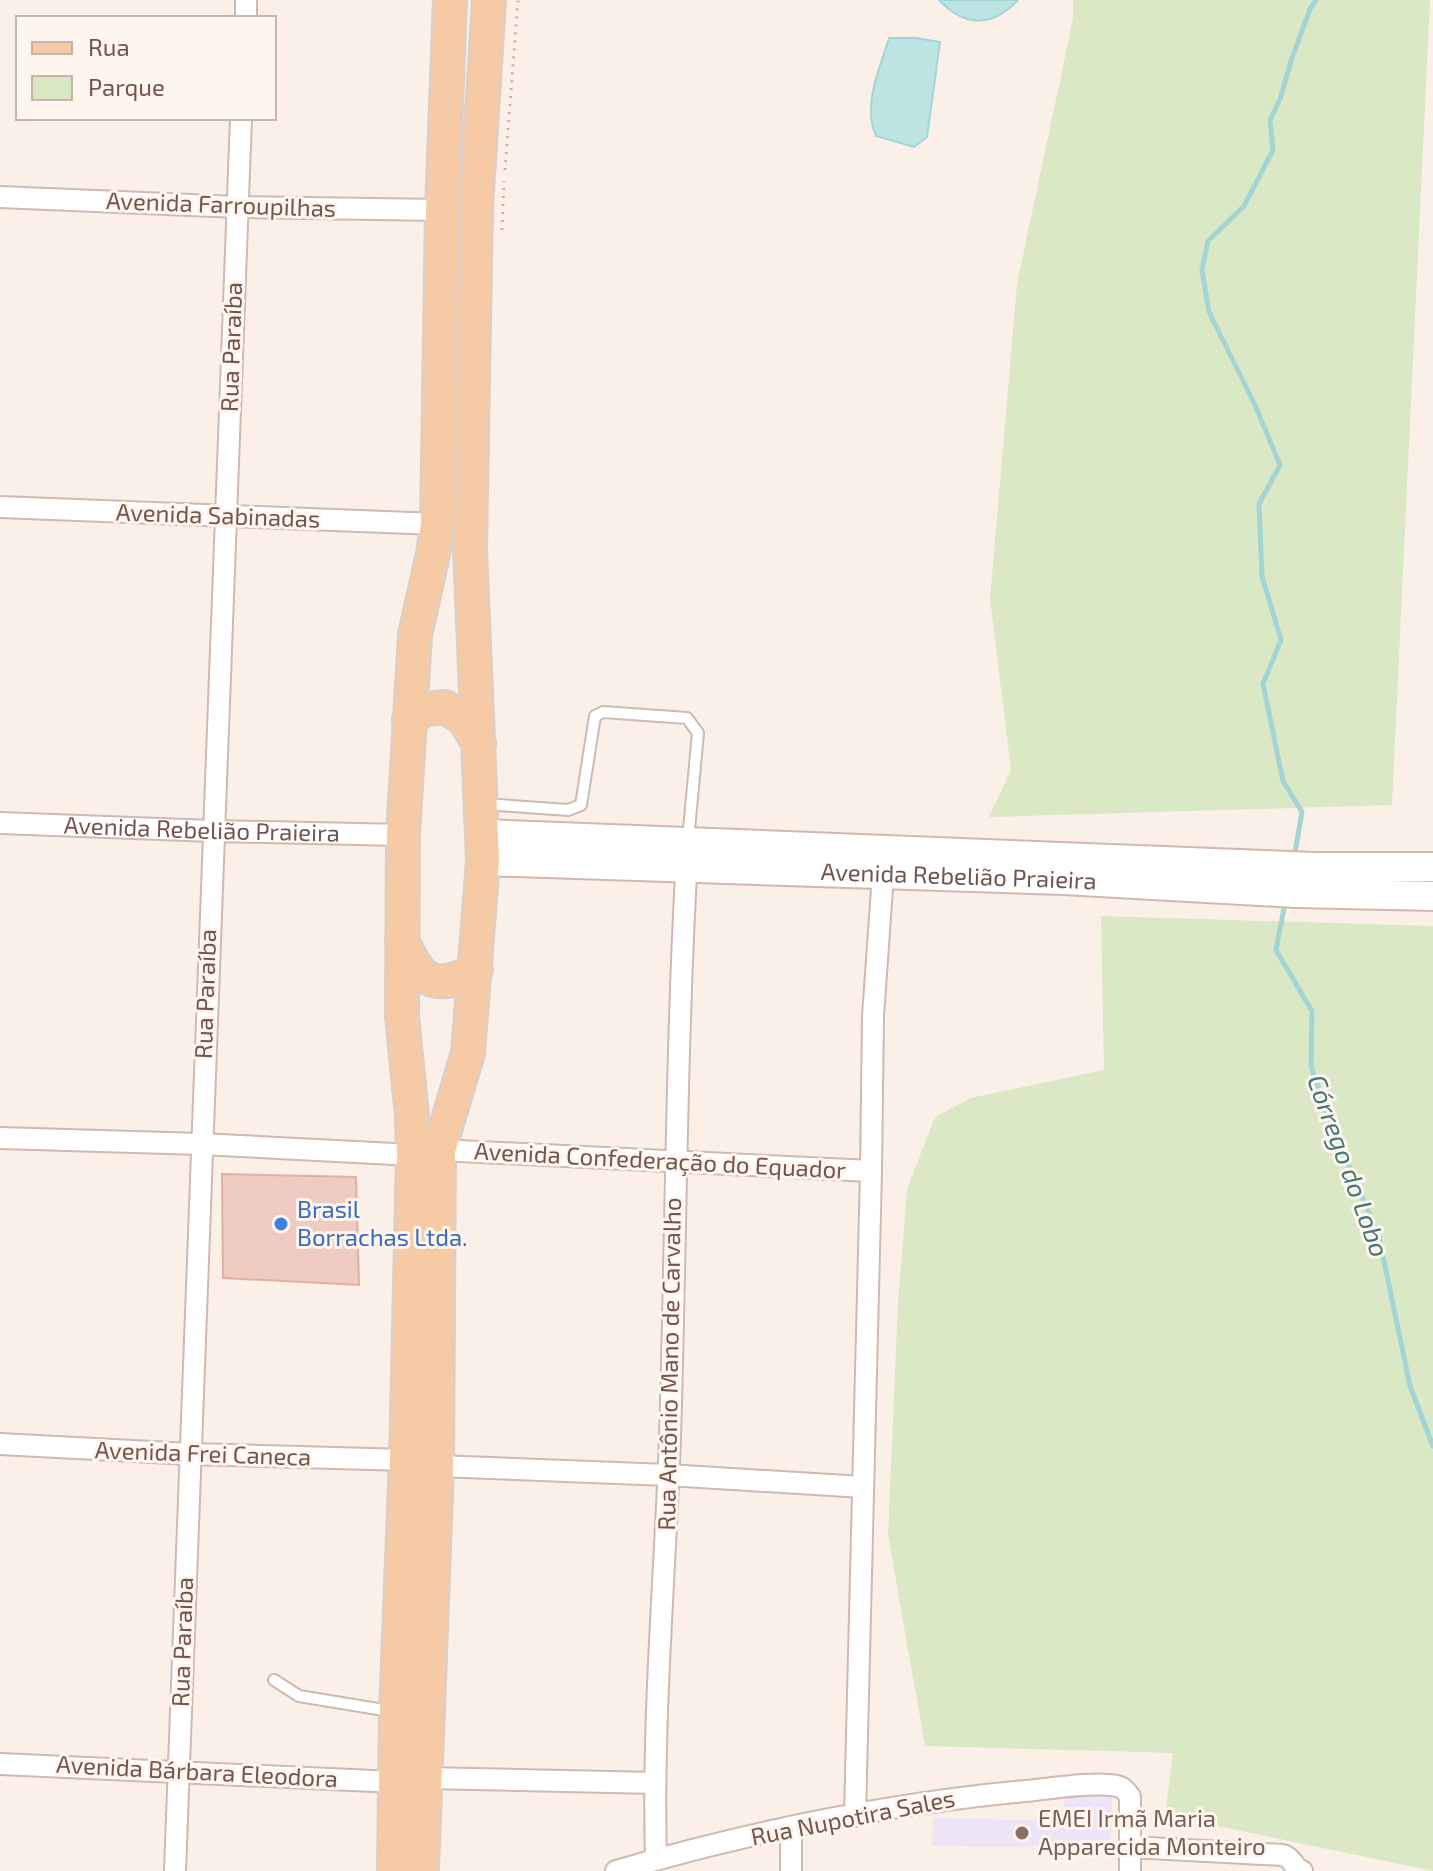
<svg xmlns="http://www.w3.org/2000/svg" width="1433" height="1871" font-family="'Exo 2',sans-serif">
<rect width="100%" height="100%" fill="#fbf0e8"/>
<path fill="#ede4f8" d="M1112 1795 1111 1847 932 1846 933 1818 1063 1821 1065 1798Z"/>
<g fill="#dae8c6">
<path d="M1073 0H1430L1392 805 989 817 1011 770 990 599 1017 284 1073 19Z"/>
<path d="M1101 916 1433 926V1871L1165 1815 1173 1753 925 1746 888 1535 898 1303 907 1189 935 1117 971 1098 1104 1070Z"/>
</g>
<g fill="#bde4e3" stroke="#a4d5d5" stroke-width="2">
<path d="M939 0H1018C992 27 966 28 939 0Z"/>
<path d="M889 38H916L940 42 927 137 914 147 876 136C862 106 880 68 889 38Z"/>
</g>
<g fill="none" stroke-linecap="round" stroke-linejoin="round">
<g stroke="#a4d5d5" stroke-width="5">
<path d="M1294 858 1302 812 1283 781 1263 684 1281 640 1262 576 1259 504 1280 465 1255 405 1209 312 1202 270 1208 241 1244 206 1273 150 1270 120 1280 99 1292 58 1310 9 1316 0"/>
<path d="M1285 903 1276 950 1312 1011 1311 1066 1326 1111 1379 1237 1410 1386 1433 1446"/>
</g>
</g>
<path fill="#efccc1" stroke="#e1b0a2" stroke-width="2" d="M222 1174 356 1177 359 1285 223 1278Z"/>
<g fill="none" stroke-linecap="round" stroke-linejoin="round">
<defs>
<g id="lane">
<path d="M484 804 568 810 581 805 595 716 603 712 687 718 698 733 688 840"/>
<path d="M274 1680 299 1696 390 1711"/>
</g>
<g id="street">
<path d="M246 18V0"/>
<path d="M0 197 238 207 442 210"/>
<path d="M0 507 437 524"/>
<path id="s1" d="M0 823 213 831 403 835"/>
<path d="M0 1138 201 1144 413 1155"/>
<path d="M439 1150 871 1171 873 1016 883 875"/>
<path d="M0 1444 190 1454 406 1460"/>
<path d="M437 1466 668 1475 863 1487"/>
<path d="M0 1764 395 1782"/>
<path d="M425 1778 654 1783"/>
<path d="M855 1816 871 1171"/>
<path d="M1130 1847 1283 1855C1293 1858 1293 1868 1302 1871"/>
<path d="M656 1860C652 1719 665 1578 670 1437 676 1243 676 1050 687 856"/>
<path d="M175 1871 241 118"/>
<path d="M616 1871C749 1832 887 1804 1025 1791 1048 1789 1095 1781 1117 1786 1123 1787 1127 1792 1130 1797V1871"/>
<path d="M791 1871V1828"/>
</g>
<g id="secondary">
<path d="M484 834 1314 867H1433"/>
<path id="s2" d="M483 861 1064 880 1296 893 1433 896"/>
</g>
<g id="primary">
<path d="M409 720 425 709 445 707 464 719 479 744"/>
<path d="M402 940C421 982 433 992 476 970"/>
<path d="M394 1871 396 1712 406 1460 413 1155 412 1116 402 1016 403 835 415 635 433 554 437 524 442 210 450 0"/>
<path d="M422 1871 437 1466 439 1150 468 1053 483 861 470 549 476 207 489 0"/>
</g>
</defs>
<use href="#lane" stroke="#cfb9b1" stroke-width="14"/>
<use href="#street" stroke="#cfb9b1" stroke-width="24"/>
<use href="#secondary" stroke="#d1b8af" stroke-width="32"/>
<use href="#primary" stroke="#d8cfcd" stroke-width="36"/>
<g stroke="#d4afa4" stroke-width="3" stroke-dasharray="2 6" stroke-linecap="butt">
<path d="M505 170 518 0"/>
<path d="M502 230 504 181"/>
</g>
<use href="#lane" stroke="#fff" stroke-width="10"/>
<use href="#street" stroke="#fff" stroke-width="20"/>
<use href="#secondary" stroke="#fff" stroke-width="28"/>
<use href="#primary" stroke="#f6caa4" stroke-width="32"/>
</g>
<circle fill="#3f7fe0" stroke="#fef5ee" stroke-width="3" cx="281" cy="1224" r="8"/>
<circle fill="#8d6e63" stroke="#fef5ee" stroke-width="3" cx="1022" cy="1833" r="8"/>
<g text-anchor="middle" stroke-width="6" stroke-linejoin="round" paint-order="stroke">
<g font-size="24" fill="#74554d" stroke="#fef5ee">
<text transform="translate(221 205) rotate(2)" y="8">Avenida Farroupilhas</text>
<text transform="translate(232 347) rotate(-88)" y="8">Rua Paraíba</text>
<text transform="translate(218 516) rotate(2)" y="8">Avenida Sabinadas</text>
<text dy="8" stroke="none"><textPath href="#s1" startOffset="202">Avenida Rebelião Praieira</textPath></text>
<text dy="8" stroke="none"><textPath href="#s2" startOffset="476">Avenida Rebelião Praieira</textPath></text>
<text transform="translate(206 994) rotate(-88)" y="8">Rua Paraíba</text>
<text transform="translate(660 1161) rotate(3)" y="8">Avenida Confederação do Equador</text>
<text transform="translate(670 1364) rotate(-89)" y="8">Rua Antônio Mano de Carvalho</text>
<text transform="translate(203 1454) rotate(2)" y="8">Avenida Frei Caneca</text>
<text transform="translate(183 1642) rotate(-88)" y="8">Rua Paraíba</text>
<text transform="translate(197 1772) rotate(3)" y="8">Avenida Bárbara Eleodora</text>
<text transform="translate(853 1818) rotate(-11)" y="8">Rua Nupotira Sales</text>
</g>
<g font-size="24" fill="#366cbe" stroke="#fef5ee" text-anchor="start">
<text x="297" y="1218">Brasil<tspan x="297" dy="28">Borrachas Ltda.</tspan></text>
</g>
<g font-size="24" fill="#785e54" stroke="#fef5ee" text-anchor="start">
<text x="1038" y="1827">EMEI Irmã Maria<tspan x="1038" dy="28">Apparecida Monteiro</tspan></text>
</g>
<g font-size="26" font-style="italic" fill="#417878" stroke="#fef5ee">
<text transform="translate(1348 1166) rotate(70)" y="9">Córrego do Lobo</text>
</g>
</g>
<rect x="16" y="16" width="260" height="104" fill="#fef5ee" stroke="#c7b5ae" stroke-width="2"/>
<rect x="32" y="42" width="40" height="12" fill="#f6caa4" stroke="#c7b5ae" stroke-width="2"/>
<text x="88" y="56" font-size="24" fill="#74554d">Rua</text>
<rect x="32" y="76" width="40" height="24" fill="#dae8c6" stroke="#c7b5ae" stroke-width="2"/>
<text x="88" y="96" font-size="24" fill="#74554d">Parque</text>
</svg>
